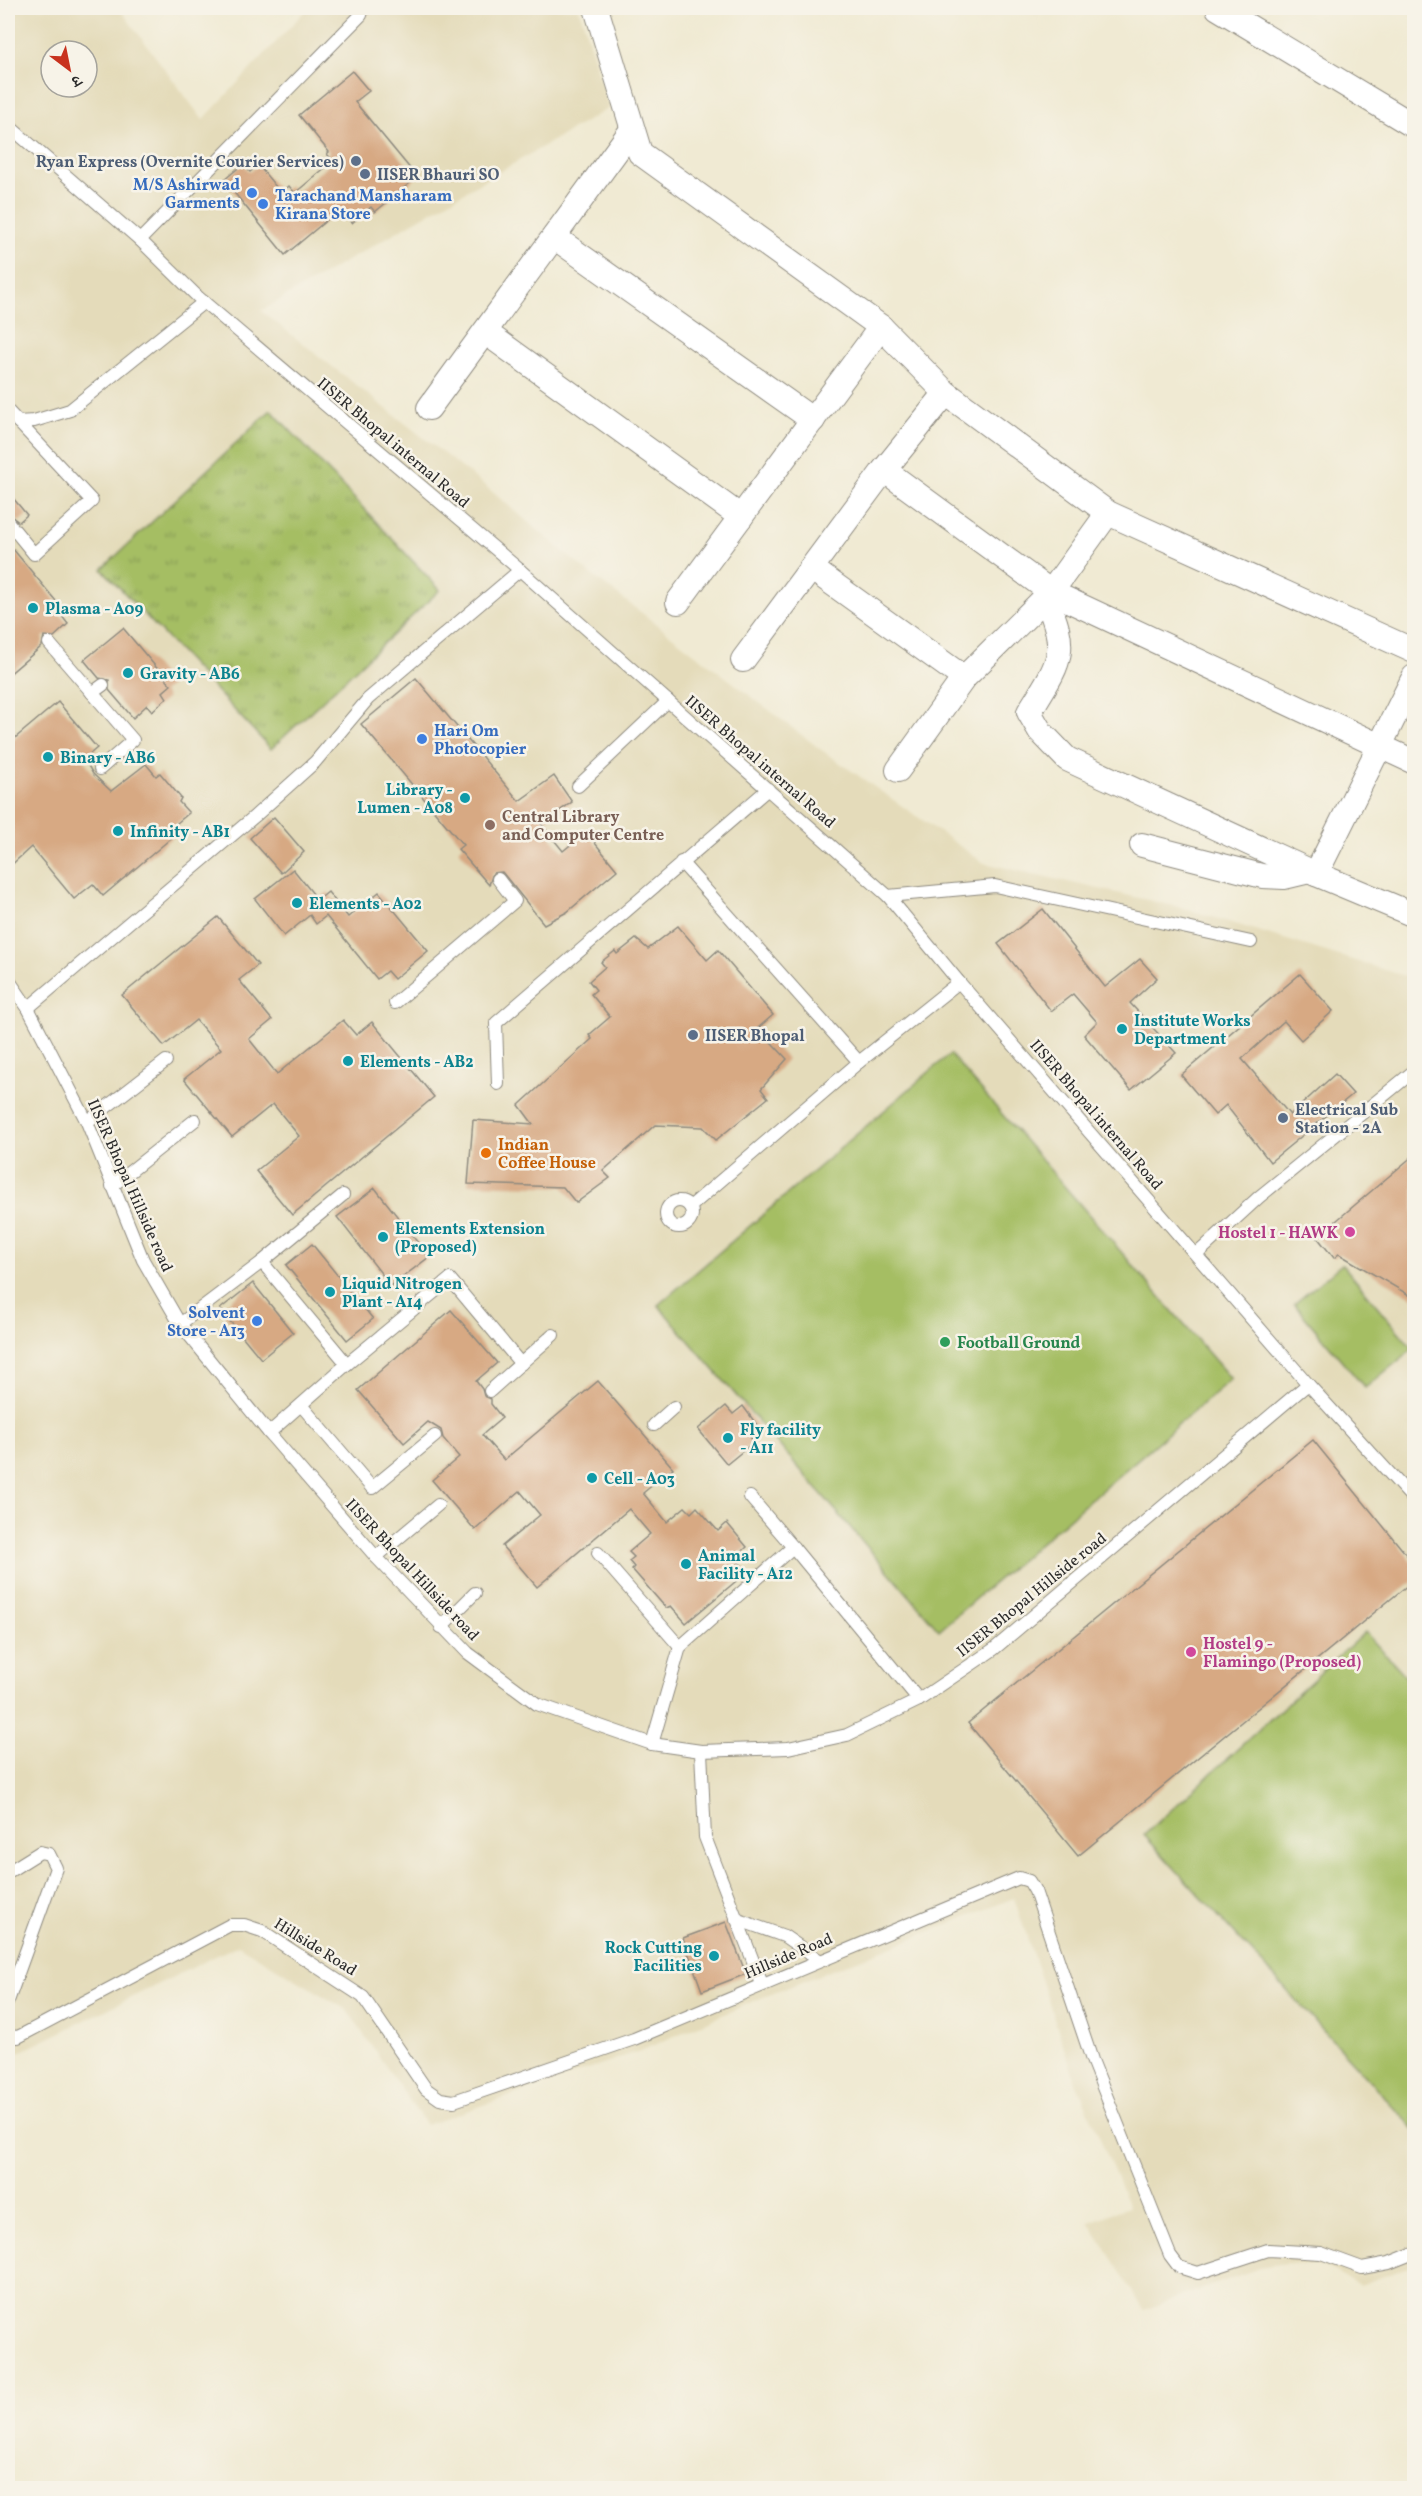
<svg xmlns="http://www.w3.org/2000/svg" width="1422" height="2496" font-family="Vollkorn,'Noto Serif Devanagari',serif">
<defs>
<pattern id="grass-tufts" width="24" height="20" patternUnits="userSpaceOnUse" patternTransform="scale(1.5)"><rect width="24" height="20" fill="#a5be64"/><path d="M3 7l-1-3M5 7V3M7 7l1-3M15 17l-1-3M17 17v-4M19 17l1-3" fill="none" stroke="#879b53"/></pattern>
</defs>
<rect width="100%" height="100%" fill="#f7f3e8"/>
<filter id="ink" filterUnits="userSpaceOnUse"><feTurbulence type="fractalNoise" baseFrequency=".0167" numOctaves="2"/><feDisplacementMap in="SourceGraphic" scale="12" xChannelSelector="R" yChannelSelector="G"/><feConvolveMatrix kernelMatrix="1 2 1 2 8 2 1 2 1" color-interpolation-filters="sRGB"/></filter>
<filter id="wash" filterUnits="userSpaceOnUse"><feTurbulence type="fractalNoise" baseFrequency=".008" numOctaves="4" result="noise"/><feDisplacementMap in="SourceGraphic" scale="24" xChannelSelector="R" yChannelSelector="G"/><feGaussianBlur stdDeviation="1.35" result="paint"/><feColorMatrix in="noise" values="0 0 0 0 0 0 0 0 0 0 0 0 0 0 0 0 0 1.4 0 .05"/><feComposite in="paint" operator="in"/></filter>
<g filter="url(#wash)">
<rect width="100%" height="100%" fill="#f0ead3"/>
<path fill="#e4dbba" fill-rule="evenodd" d="M8 8H119L203 120 308 8H579L609 108 261 311 484 485 584 569 820 749 984 863 1183 908 1414 979V2265L1360 2285 1322 2266 1286 2263 1265 2266 1144 2310 1089 2222 1129 2207 1074 2077 1014 1898 756 2000 640 2051 426 2125 347 2010 238 1945 14 2055 8 2065ZM51 51H87V87H51Z"/>
<path fill="url(#grass-tufts)" stroke="#687448" stroke-width="1.5" d="M271 410 440 590 271 749 102 569Z"/>
<g fill="#a5be64" stroke="#687448" stroke-width="1.5">
<path d="M950 1054 1231 1379 939 1630 658 1305Z"/>
<path d="M1342 1264 1413 1349 1365 1388 1294 1304Z"/>
<path d="M1365 1632 1414 1686V2129L1144 1835Z"/>
</g>
<g id="blocks">
<g fill="#d7a983">
<path d="M352 71 369 91 355 102 417 177 375 212 371 207 352 223 340 209 285 255 224 180 243 164 250 172 258 165 281 193 289 186 295 193 333 161 327 154 329 152 299 115Z"/>
<path d="M8 492 27 515 19 522 8 514Z"/>
<path d="M8 543 61 607 57 610 68 624 54 637 44 636 42 646 8 675Z"/>
<path d="M123 628 171 685 163 692 167 698 152 711 147 705 133 718 109 690V680L99 678 84 660Z"/>
<path d="M416 678 519 801 554 776 572 802 541 824 563 851 586 832 617 870 567 912 544 924 502 872 493 873 489 885 458 849 463 845 361 724Z"/>
<path d="M58 702 97 748 84 759 93 774 111 791 146 764 156 776 160 773 181 798 179 802 189 813 171 828 176 834 103 896 93 884 74 899 31 847 8 868V744Z"/>
<path d="M274 817 304 852 281 873 250 838Z"/>
<path d="M293 869 318 900 328 892 348 917 379 892 428 951 394 979 387 971 377 979 326 916 316 924 310 915 284 936 255 899Z"/>
<path d="M1043 909 1105 987 1140 959 1157 978 1130 1003 1176 1053 1131 1090 1084 1035 1097 1022 1073 994 1051 1011 998 944Z"/>
<path d="M218 917 258 965 239 980 272 1020 249 1039 277 1074 343 1020 356 1035 372 1022 434 1097 292 1215 256 1171 299 1136 273 1104 232 1137 184 1079 221 1049 196 1020 164 1046 122 995Z"/>
<path d="M678 926 707 960 718 950 773 1015 758 1028 787 1059 761 1089 768 1098 716 1140 703 1127 655 1125 603 1171 610 1178 576 1203 563 1187 468 1184 473 1120 533 1124 519 1105 592 1039 589 1035 610 1017 591 994 596 990 589 981 605 967 601 962 615 951 617 954 636 939 648 949Z"/>
<path d="M1300 974 1333 1011 1301 1040 1284 1021 1242 1059 1290 1115 1335 1074 1353 1094 1270 1162 1226 1105 1215 1115 1181 1075Z"/>
<path d="M1414 1155V1298L1339 1254 1334 1258 1317 1237Z"/>
<path d="M375 1188 429 1257 391 1286 337 1217Z"/>
<path d="M312 1244 373 1319 347 1340 286 1265Z"/>
<path d="M253 1283 293 1333 261 1359 220 1309Z"/>
<path d="M451 1310 497 1363 476 1381 482 1389 484 1396 491 1399V1404L502 1418 482 1435 504 1460 598 1381 673 1468 643 1493 667 1522 685 1507 691 1513 697 1507 718 1531 727 1523 747 1547 735 1558 747 1572 686 1623 671 1606 666 1608 632 1569 634 1567 629 1561 634 1557 629 1552 650 1534 629 1509 537 1587 502 1546 540 1515 520 1491 475 1530 432 1480 459 1457 443 1438 441 1430 428 1422 404 1443 358 1390Z"/>
<path d="M726 1406 733 1414 743 1406 757 1425 747 1433 754 1442 727 1464 698 1429Z"/>
<path d="M1313 1440 1414 1564V1580L1078 1856 968 1723Z"/>
<path d="M726 1922 746 1974 702 1991 683 1938Z"/>
</g>
</g>
</g>
<g filter="url(#ink)">
<use href="#blocks" fill-opacity="0" stroke="#8e8a7f" stroke-width="1.5"/>
<g fill="none" stroke-linecap="round" stroke-linejoin="round">
<defs>
<g id="service">
<path d="M8 125 140 240 198 297 520 570 888 896 959 982 1308 1384 1414 1500"/>
<path d="M140 240 361 15 363 8"/>
<path d="M8 411 92 501 34 554 8 522"/>
<path d="M18 422 34 421 70 410 204 302"/>
<path d="M49 643 133 740 100 769"/>
<path d="M92 693 103 685"/>
<path d="M578 786 668 701"/>
<path d="M681 862 859 1062"/>
<path d="M888 896 995 886 1251 942"/>
<path d="M8 979 28 1008 87 1122 143 1260 180 1324 269 1433 376 1557 468 1653 537 1704 652 1744 701 1751 788 1748 847 1735 919 1700 994 1649 1308 1384"/>
<path d="M395 1003 515 901 498 879"/>
<path d="M28 1008 255 816 315 762 368 699 520 570"/>
<path d="M498 1084 496 1023 768 789"/>
<path d="M87 1122 166 1061"/>
<path d="M112 1186 195 1120"/>
<circle cx="679" cy="1214" r="13"/>
<path d="M690 1207 859 1062 959 982"/>
<path d="M1197 1254 1259 1197 1414 1071"/>
<path d="M262 1262 347 1364"/>
<path d="M180 1324 262 1262 343 1195"/>
<path d="M490 1391 553 1335"/>
<path d="M301 1405 372 1488 435 1436"/>
<path d="M654 1425 674 1407"/>
<path d="M269 1433 347 1364 450 1279 521 1364"/>
<path d="M750 1497 793 1547"/>
<path d="M598 1553 680 1647"/>
<path d="M376 1557 438 1505"/>
<path d="M441 1627 475 1593"/>
<path d="M652 1744 680 1647 793 1547 919 1700"/>
<path d="M701 1751 705 1837 762 1984"/>
<path d="M8 1872 40 1852 49 1854 56 1868 8 2001"/>
<path d="M736 1919 784 1936 819 1960"/>
<path d="M8 2036 18 2037 230 1925H244L262 1931 363 1997 426 2089 440 2099 454 2101 634 2039 1019 1878 1029 1881 1035 1891 1092 2060 1170 2255 1179 2267 1198 2273 1268 2250 1321 2253 1362 2268 1389 2263 1414 2253"/>
</g>
<g id="minor">
<path d="M596 8 640 153 881 327 946 393 1108 513 1414 651"/>
<path d="M1218 8 1414 126"/>
<path d="M554 237 813 420"/>
<path d="M485 332 741 517"/>
<path d="M429 408 631 131"/>
<path d="M884 470 1051 592 1414 762"/>
<path d="M811 568 964 678"/>
<path d="M1045 597C1071 653 1059 663 1029 712L1040 731 1067 759 1316 874 1414 915"/>
<path d="M678 602 881 327"/>
<path d="M743 660 884 470 946 393"/>
<path d="M898 770 964 678 1051 592 1108 513"/>
<path d="M1142 845 1262 876 1284 877 1309 871"/>
<path d="M1316 874 1414 677"/>
</g>
</defs>
<use href="#service" stroke="#8e8a7f" stroke-width="14"/>
<use href="#minor" stroke="#8e8a7f" stroke-width="26"/>
<use href="#service" stroke="#fff" stroke-width="12"/>
<use href="#minor" stroke="#fff" stroke-width="24"/>
</g>
</g>
<g fill="#5c6f8a" stroke="#f7f3e8" stroke-width="2">
<circle cx="356" cy="161" r="6"/>
<circle cx="365" cy="174" r="6"/>
<circle cx="693" cy="1035" r="6"/>
<circle cx="1283" cy="1118" r="6"/>
</g>
<g fill="#3f7fe0" stroke="#f7f3e8" stroke-width="2">
<circle cx="252" cy="193" r="6"/>
<circle cx="263" cy="204" r="6"/>
<circle cx="422" cy="739" r="6"/>
<circle cx="257" cy="1321" r="6"/>
</g>
<g fill="#0f9aa8" stroke="#f7f3e8" stroke-width="2">
<circle cx="33" cy="608" r="6"/>
<circle cx="128" cy="673" r="6"/>
<circle cx="48" cy="757" r="6"/>
<circle cx="465" cy="798" r="6"/>
<circle cx="118" cy="831" r="6"/>
<circle cx="297" cy="903" r="6"/>
<circle cx="1122" cy="1029" r="6"/>
<circle cx="348" cy="1061" r="6"/>
<circle cx="383" cy="1237" r="6"/>
<circle cx="330" cy="1292" r="6"/>
<circle cx="728" cy="1438" r="6"/>
<circle cx="592" cy="1478" r="6"/>
<circle cx="686" cy="1564" r="6"/>
<circle cx="714" cy="1956" r="6"/>
</g>
<circle fill="#8d6e63" stroke="#f7f3e8" stroke-width="2" cx="490" cy="825" r="6"/>
<circle fill="#e8710a" stroke="#f7f3e8" stroke-width="2" cx="486" cy="1153" r="6"/>
<g fill="#d1479c" stroke="#f7f3e8" stroke-width="2">
<circle cx="1350" cy="1232" r="6"/>
<circle cx="1191" cy="1652" r="6"/>
</g>
<circle fill="#2e9e5b" stroke="#f7f3e8" stroke-width="2" cx="945" cy="1342" r="6"/>
<g text-anchor="middle" stroke-width="5" stroke-linejoin="round" paint-order="stroke">
<g font-size="16" font-weight="bold" fill="#4e5e75" stroke="#f7f3e8" text-anchor="start">
<text x="344" y="167" text-anchor="end">Ryan Express (Overnite Courier Services)</text>
<text x="377" y="180">IISER Bhauri SO</text>
<text x="705" y="1041">IISER Bhopal</text>
<text x="1295" y="1115">Electrical Sub<tspan x="1295" dy="18">Station - 2A</tspan></text>
</g>
<g font-size="16" font-weight="bold" fill="#366cbe" stroke="#f7f3e8" text-anchor="end">
<text x="240" y="190">M/S Ashirwad<tspan x="240" dy="18">Garments</tspan></text>
<text x="275" y="201" text-anchor="start">Tarachand Mansharam<tspan x="275" dy="18">Kirana Store</tspan></text>
<text x="434" y="736" text-anchor="start">Hari Om<tspan x="434" dy="18">Photocopier</tspan></text>
<text x="245" y="1318">Solvent<tspan x="245" dy="18">Store - A13</tspan></text>
</g>
<g font-size="16" fill="#2b2b2b" stroke="#f7f3e8">
<text transform="translate(394 442) rotate(40)" y="6">IISER Bhopal internal Road</text>
<text transform="translate(761 761) rotate(41)" y="6">IISER Bhopal internal Road</text>
<text transform="translate(1097 1114) rotate(49)" y="6">IISER Bhopal internal Road</text>
<text transform="translate(131 1185) rotate(66)" y="6">IISER Bhopal Hillside road</text>
<text transform="translate(413 1569) rotate(47)" y="6">IISER Bhopal Hillside road</text>
<text transform="translate(1031 1594) rotate(-39)" y="6">IISER Bhopal Hillside road</text>
<text transform="translate(316 1946) rotate(32)" y="6">Hillside Road</text>
<text transform="translate(788 1955) rotate(-23)" y="6">Hillside Road</text>
</g>
<g font-size="16" font-weight="bold" fill="#0d838f" stroke="#f7f3e8" text-anchor="start">
<text x="45" y="614">Plasma - A09</text>
<text x="140" y="679">Gravity - AB6</text>
<text x="60" y="763">Binary - AB6</text>
<text x="453" y="795" text-anchor="end">Library -<tspan x="453" dy="18">Lumen - A08</tspan></text>
<text x="130" y="837">Infinity - AB1</text>
<text x="309" y="909">Elements - A02</text>
<text x="1134" y="1026">Institute Works<tspan x="1134" dy="18">Department</tspan></text>
<text x="360" y="1067">Elements - AB2</text>
<text x="395" y="1234">Elements Extension<tspan x="395" dy="18">(Proposed)</tspan></text>
<text x="342" y="1289">Liquid Nitrogen<tspan x="342" dy="18">Plant - A14</tspan></text>
<text x="740" y="1435">Fly facility<tspan x="740" dy="18">- A11</tspan></text>
<text x="604" y="1484">Cell - A03</text>
<text x="698" y="1561">Animal<tspan x="698" dy="18">Facility - A12</tspan></text>
<text x="702" y="1953" text-anchor="end">Rock Cutting<tspan x="702" dy="18">Facilities</tspan></text>
</g>
<g font-size="16" font-weight="bold" fill="#785e54" stroke="#f7f3e8" text-anchor="start">
<text x="502" y="822">Central Library<tspan x="502" dy="18">and Computer Centre</tspan></text>
</g>
<g font-size="16" font-weight="bold" fill="#c56008" stroke="#f7f3e8" text-anchor="start">
<text x="498" y="1150">Indian<tspan x="498" dy="18">Coffee House</tspan></text>
</g>
<g font-size="16" font-weight="bold" fill="#b23c85" stroke="#f7f3e8" text-anchor="end">
<text x="1338" y="1238">Hostel 1 - HAWK</text>
<text x="1203" y="1649" text-anchor="start">Hostel 9 -<tspan x="1203" dy="18">Flamingo (Proposed)</tspan></text>
</g>
<g font-size="16" font-weight="bold" fill="#27864d" stroke="#f7f3e8" text-anchor="start">
<text x="957" y="1348">Football Ground</text>
</g>
</g>
<rect width="1422" height="2496" fill="none" stroke="#f7f3e8" stroke-width="30"/>
<g transform="translate(69 69) rotate(148)"><circle r="28" fill="#f7f3e8" stroke="#a5a39c" stroke-width="1.5"/>
<path d="M0-4.5L10 22L0 15L-10 22Z" fill="#c8321e"/>
<text y="-9" font-size="16" font-weight="bold" text-anchor="middle" fill="#2b2b2b">उ</text>
</g>
</svg>
